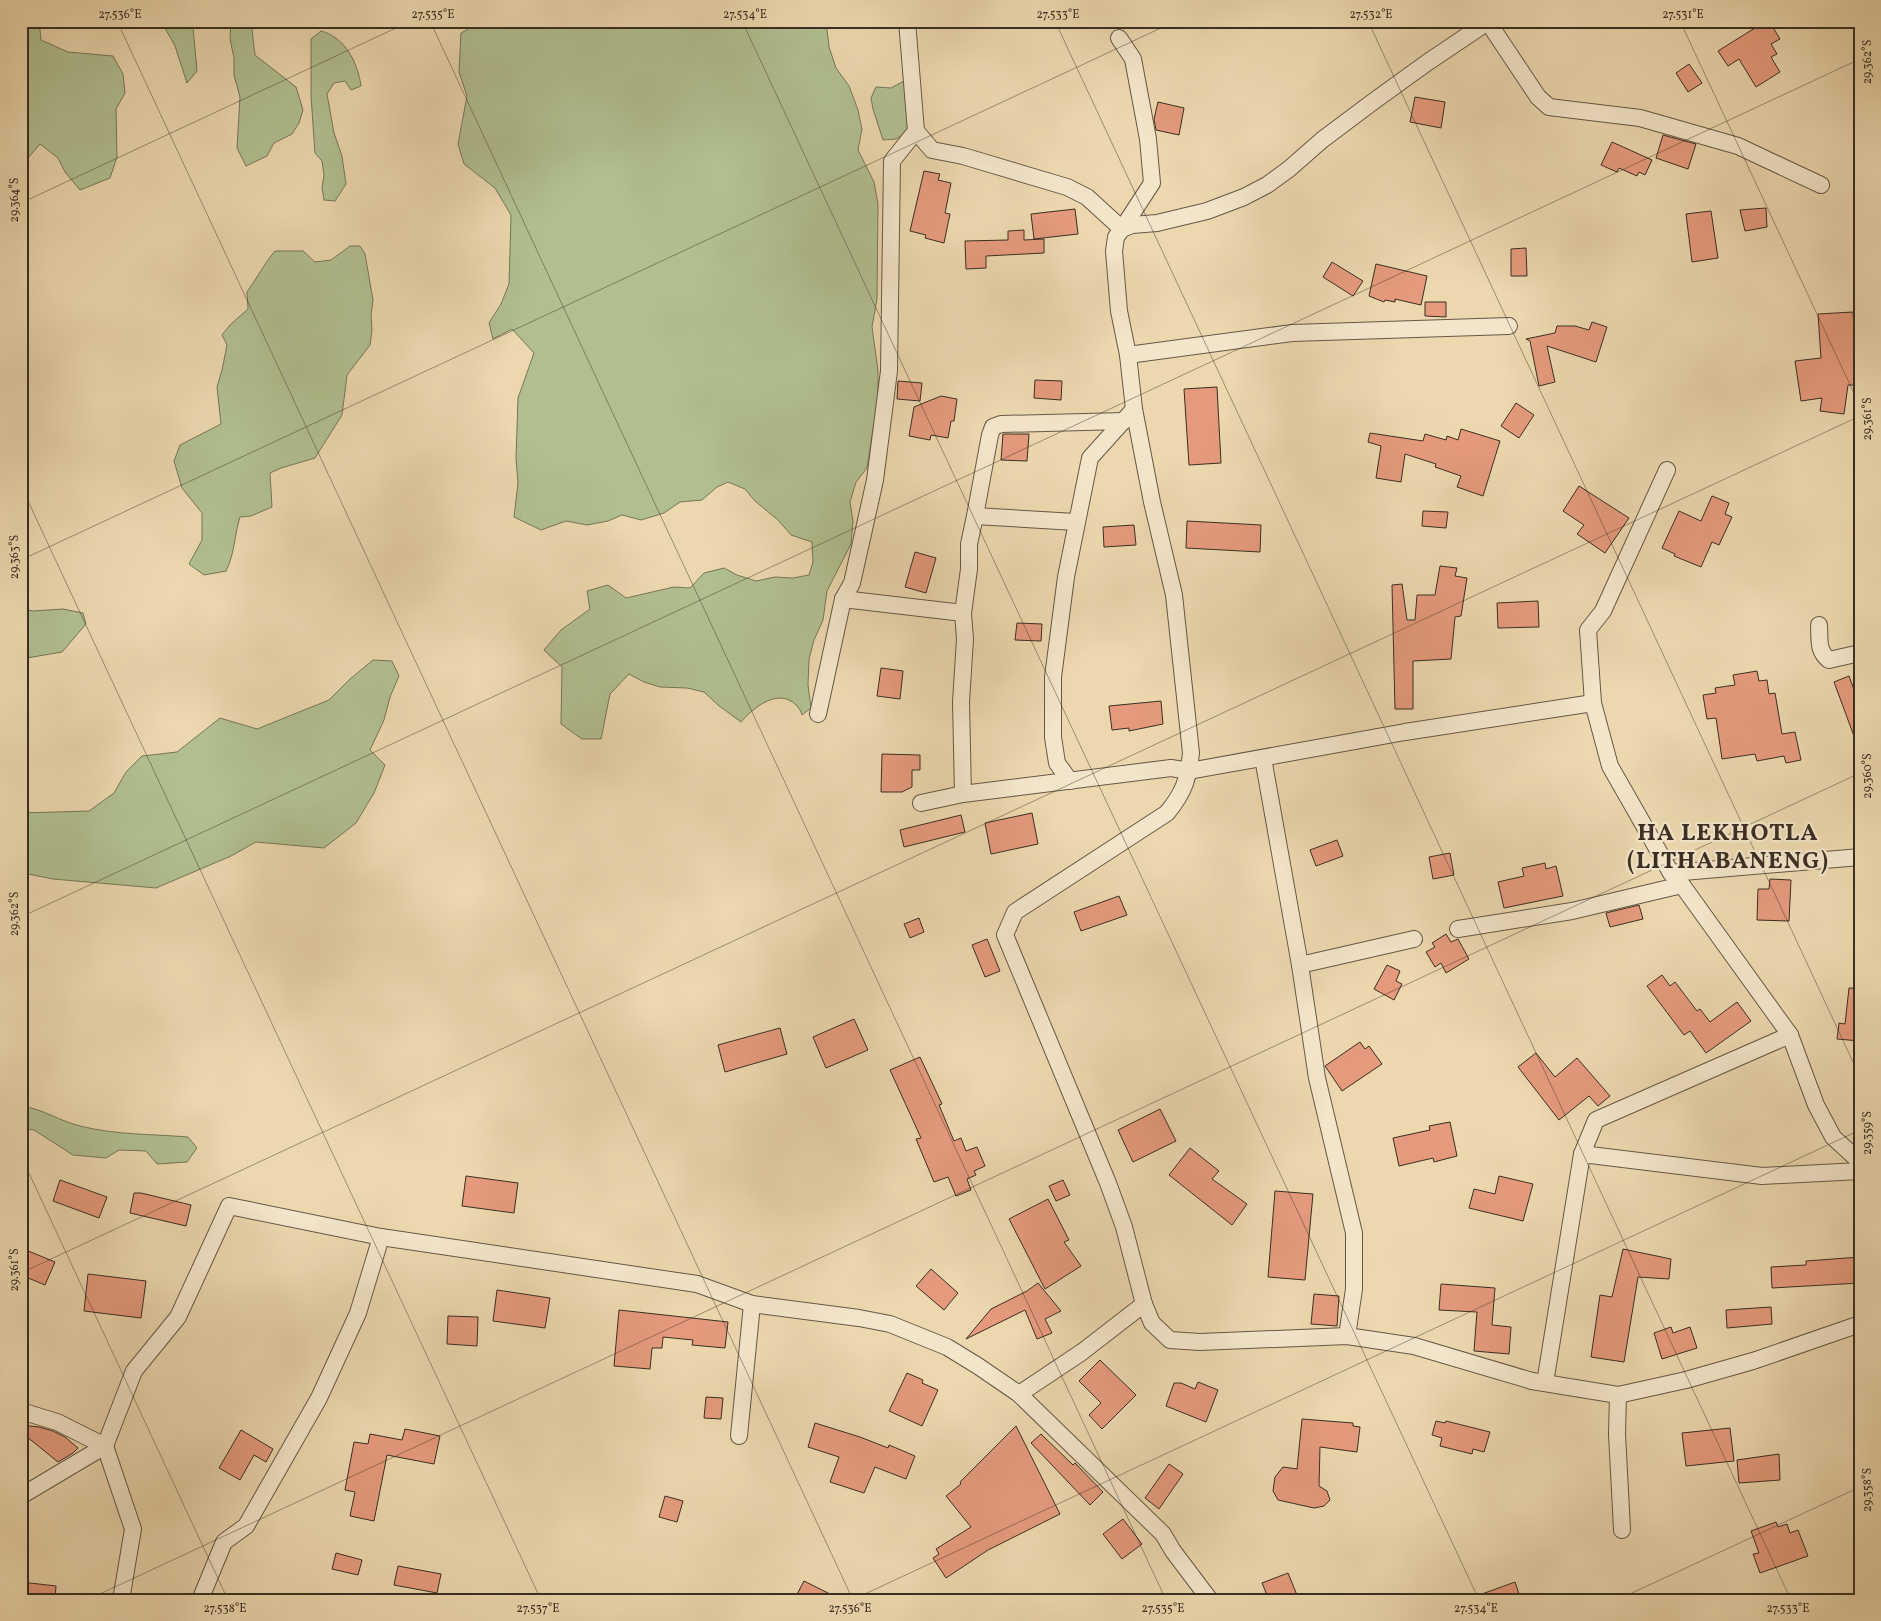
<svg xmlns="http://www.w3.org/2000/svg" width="1881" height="1621" font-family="Vollkorn,serif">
<rect width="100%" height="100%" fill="#ecd7ae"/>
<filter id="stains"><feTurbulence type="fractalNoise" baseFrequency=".004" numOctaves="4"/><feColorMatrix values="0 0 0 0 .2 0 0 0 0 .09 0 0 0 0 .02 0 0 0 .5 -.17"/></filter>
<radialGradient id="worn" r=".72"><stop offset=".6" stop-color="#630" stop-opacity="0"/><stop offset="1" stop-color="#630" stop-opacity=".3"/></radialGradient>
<g fill="#b1bf90" stroke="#76765a">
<path d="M21 21H39L41 40 68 52 113 56 123 74 125 93 116 109 117 157 110 178 80 190 65 172 58 158 40 144 21 166Z"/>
<path d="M161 21H196L193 27 197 71 187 83 175 46Z"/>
<path d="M231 21H255L252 30 255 55 296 87 303 110 299 123 292 134 274 143 267 156 246 166 237 148 240 97 234 75V58L230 39Z"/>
<path d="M483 21H826L829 47 836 68 849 86 858 110 862 129 858 150 874 182 878 204 877 299 872 327 878 371V398L867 468 856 482 850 502 853 521 851 544 827 591 823 620 814 640 809 659 808 685 811 708 802 715C801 712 799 707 796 705 778 687 753 708 741 722L718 705 704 692 687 688 660 687 644 682 629 674 610 694 601 739H582L561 724 562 667 544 650 561 630 590 609 587 591 608 585 626 598 674 587 690 588 704 573 724 568 737 575 756 581 775 577 793 578 809 575 813 562 812 542 791 535 778 520 755 501 745 489 728 482 717 487 702 500 680 502 664 513 641 520 622 515 608 521 587 525 566 521 541 530 514 517 518 483 516 458 518 398 534 353 512 329 493 339 489 323 501 304 509 284 511 215 495 188 464 164 458 144 467 96 459 72 461 33Z"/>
<path d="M321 31C345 37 358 63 361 86L351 90 345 81 334 83 327 94 334 133 342 156 346 184 335 201 324 200 322 188 324 175 322 161 315 153 311 96V39Z"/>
<path d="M904 81C914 99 912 115 906 133L896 139 883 140 873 109 871 98 876 87 891 88Z"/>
<path d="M350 246H360L365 254 373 300 371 315 372 330 370 345 347 375 342 415 315 458 281 468 270 473 272 507 251 516 240 517C234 536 235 553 226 571L204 575 189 564 202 540V513L182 488 174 461 180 445 221 424 217 387 222 370 227 345 222 335 230 325 248 309 247 292C257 278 264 264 275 251H303L315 262 331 260Z"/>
<path d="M21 609 33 611 63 609 83 613 86 624 62 652 21 659Z"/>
<path d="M373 660 392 661 399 676 390 697 384 720 370 750 385 765 374 793 356 823 324 848 256 842 231 856 156 888 53 879 28 874 21 858V813L89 811 114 793 126 772 142 756 177 752 220 718 257 729 329 700 349 680Z"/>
<path d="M21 1106C44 1109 59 1121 80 1126 115 1135 152 1134 188 1137L197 1148 187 1162 157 1164 146 1151 119 1150 106 1158 73 1155 34 1130 21 1129Z"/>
</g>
<g fill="#e59a7d" stroke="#3a2e23">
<path d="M1766 21H1769L1780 39 1771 44 1777 54 1771 57 1780 72 1756 87 1739 59 1728 66 1718 51Z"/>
<path d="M1689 64 1702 83 1688 92 1676 73Z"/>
<path d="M1415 97 1445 102 1441 128 1410 122Z"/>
<path d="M1158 102 1184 108 1179 135 1156 130 1154 119Z"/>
<path d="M1663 135 1696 144 1688 169 1656 158Z"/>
<path d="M1612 142 1652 160 1645 175 1639 172 1637 176 1619 168 1617 172 1601 165Z"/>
<path d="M924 171 940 174 938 180 951 183 945 213 950 214 944 243 925 238 926 235 910 231Z"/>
<path d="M1766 208 1767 227 1745 231 1740 210Z"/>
<path d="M1075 209 1078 234 1034 239 1031 214Z"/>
<path d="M1711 211 1718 258 1692 262 1686 214Z"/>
<path d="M1024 230V240L1044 239V253L986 256V268L966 269 965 241 1008 240V231Z"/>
<path d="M1526 248 1527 276H1511V249Z"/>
<path d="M1332 262 1363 281 1353 296 1323 277Z"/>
<path d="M1376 264 1427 276 1421 305 1395 299V302L1385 300 1384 302 1369 296Z"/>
<path d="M1425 302H1446V317L1425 316Z"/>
<path d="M1853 312 1858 385H1848L1844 414 1820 411 1822 398 1801 401 1795 361 1821 358 1818 314Z"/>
<path d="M1592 322 1607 327 1596 362 1547 346 1555 382 1539 386 1530 341 1526 339 1555 333 1557 326H1575L1589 330Z"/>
<path d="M1035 380 1062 381 1061 400 1034 398Z"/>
<path d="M898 381 922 383 920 401 897 399Z"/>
<path d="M1217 387 1221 463 1189 465 1184 389Z"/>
<path d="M941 396 957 399 954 421H951L948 438 931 435 930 440 909 436 914 407Z"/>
<path d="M1516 403 1534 415 1519 438 1501 426Z"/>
<path d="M1461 429 1500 441 1483 496 1457 487 1461 476 1435 467 1436 464 1405 454 1401 482 1376 478 1381 446 1368 442 1370 433 1423 441 1425 434 1446 440 1447 436 1458 440Z"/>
<path d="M1003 434H1029L1027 461 1001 460Z"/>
<path d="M1579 486 1629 518 1605 553 1577 534 1584 525 1563 511Z"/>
<path d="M1712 496 1729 503 1725 514 1732 517 1719 545 1712 542 1701 567 1674 556 1675 554 1662 548 1679 511 1701 521Z"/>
<path d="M1423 511 1448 512 1446 528 1422 526Z"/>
<path d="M1187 521 1261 525 1260 552 1186 548Z"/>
<path d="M1134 525 1136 545 1104 547 1103 527Z"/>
<path d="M915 552 936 558 926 593 905 587Z"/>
<path d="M1440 566 1457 568 1455 576 1467 578 1461 616 1455 617 1451 659 1413 661V709H1395L1392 585 1402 584 1407 620H1415L1417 595H1435Z"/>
<path d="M1538 601 1539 627 1498 628 1497 603Z"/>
<path d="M1017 623 1042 624 1041 641 1015 640Z"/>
<path d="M881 668 903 671 900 699 877 696Z"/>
<path d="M1757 671 1759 681 1767 680 1769 694 1775 693 1782 734 1795 732 1801 760 1786 763 1784 756 1757 761 1755 754 1722 759 1716 718 1707 719 1703 695 1716 693 1715 688 1735 685 1733 675Z"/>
<path d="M1849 676 1860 706V747H1858L1834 682Z"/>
<path d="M1161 701 1163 724 1129 731V728L1112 730 1109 706Z"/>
<path d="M882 754 920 755V770H912V787L902 792H881Z"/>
<path d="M1032 813 1038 844 991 854 985 823Z"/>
<path d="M961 815 965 832 904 847 900 830Z"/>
<path d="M1337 840 1343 856 1316 866 1310 850Z"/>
<path d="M1450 853 1454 875 1433 879 1429 857Z"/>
<path d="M1545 863 1546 869 1556 866 1563 896 1504 908 1498 882 1524 876 1522 868Z"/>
<path d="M1770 879 1791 880 1789 921 1757 920 1758 889H1769Z"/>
<path d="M1119 896 1127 915 1081 931 1074 912Z"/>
<path d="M1639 905 1643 919 1610 927 1606 913Z"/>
<path d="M919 918 924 932 910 938 904 924Z"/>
<path d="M1446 934 1451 942 1458 939 1469 959 1446 973 1441 963 1435 967 1426 952 1435 947 1432 943Z"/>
<path d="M987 939 1000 971 985 977 972 945Z"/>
<path d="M1387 965 1400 971 1396 981 1402 984 1394 1000 1374 989Z"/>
<path d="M1662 975 1670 986 1675 982 1697 1011 1700 1009 1710 1022 1737 1002 1751 1021 1706 1053 1690 1031 1684 1035 1647 986Z"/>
<path d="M1849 988H1860V1041L1837 1039 1839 1023 1845 1024Z"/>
<path d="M854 1019 868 1050 826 1068 813 1037Z"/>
<path d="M780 1028 787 1054 725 1072 718 1045Z"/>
<path d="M1360 1042 1365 1049 1369 1046 1382 1064 1342 1091 1325 1066Z"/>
<path d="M1536 1053 1555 1077 1577 1058 1610 1096 1598 1106 1589 1096 1559 1120 1518 1067Z"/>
<path d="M920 1057 942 1104 939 1105 954 1141 961 1138 966 1151 977 1147 985 1166 974 1171 976 1175 967 1179 971 1190 956 1196 948 1177 934 1182 916 1139 921 1138 890 1070Z"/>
<path d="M1160 1109 1176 1141 1133 1162 1118 1130Z"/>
<path d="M1450 1122 1457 1156 1434 1162 1433 1158 1399 1166 1393 1138 1430 1130 1429 1126Z"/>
<path d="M1190 1148 1219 1171 1212 1179 1247 1204 1232 1225 1169 1175Z"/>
<path d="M466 1176 518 1183 514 1213 462 1206Z"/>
<path d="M1499 1176 1533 1184 1523 1221 1469 1208 1474 1189 1495 1194Z"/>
<path d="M60 1180 107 1197 99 1218 53 1201Z"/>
<path d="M1063 1180 1070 1195 1056 1201 1049 1186Z"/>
<path d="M1275 1191 1313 1194 1305 1280 1268 1277Z"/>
<path d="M134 1193H141L191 1205 186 1226 130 1213Z"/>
<path d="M1048 1199 1069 1240 1064 1242 1081 1266 1045 1289 1009 1219Z"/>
<path d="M21 1248 55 1262 45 1285 21 1275Z"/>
<path d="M1623 1249 1671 1259 1669 1279 1638 1277 1624 1362 1591 1357 1600 1295 1612 1297Z"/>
<path d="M1860 1257V1283L1772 1288 1771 1267 1806 1265V1261Z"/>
<path d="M931 1269 958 1293 944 1310 916 1286Z"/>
<path d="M88 1274 146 1281 141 1318 84 1311Z"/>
<path d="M1038 1283 1061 1311 1045 1319 1052 1333 1037 1339 1025 1310 966 1339 991 1309 1027 1291Z"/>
<path d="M1441 1284 1495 1288 1492 1325 1511 1327 1509 1354 1474 1351 1477 1312 1439 1310Z"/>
<path d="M497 1290 550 1298 545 1328 493 1321Z"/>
<path d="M1314 1294 1339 1296 1337 1326 1311 1324Z"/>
<path d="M1771 1307 1772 1324 1727 1328 1726 1310Z"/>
<path d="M619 1310 728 1322 725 1348 692 1345 693 1340 663 1337 662 1348H652L650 1369 614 1366Z"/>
<path d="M448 1316 478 1317 477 1346 447 1344Z"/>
<path d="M1671 1327 1673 1333 1690 1327 1697 1348 1662 1359 1654 1333Z"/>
<path d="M1100 1360 1136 1395 1102 1429 1089 1415 1101 1403 1079 1381Z"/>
<path d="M907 1373 923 1380 922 1383 938 1390 922 1426 889 1411Z"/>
<path d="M1198 1382 1218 1390 1206 1422 1166 1406 1174 1383H1181L1195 1389Z"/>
<path d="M706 1397 723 1398 721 1419 704 1418Z"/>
<path d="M1302 1419 1353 1423V1426L1360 1427 1357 1452 1320 1447 1319 1486 1327 1491 1330 1500 1324 1506 1314 1508 1278 1500 1273 1491 1275 1477 1283 1467 1297 1469Z"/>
<path d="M1436 1421 1445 1423 1446 1421 1490 1432 1484 1452 1473 1449 1472 1454 1440 1446 1442 1438 1432 1435Z"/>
<path d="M815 1423 860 1437 888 1448 889 1445 915 1456 906 1479 875 1467 864 1493 830 1482 839 1457 808 1447Z"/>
<path d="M21 1425 39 1427 53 1431 65 1437 78 1448 73 1453 58 1462 21 1432Z"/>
<path d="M1016 1426 1060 1514 988 1550 946 1578 933 1558 939 1554 936 1549 971 1527 946 1496 961 1484 960 1482Z"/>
<path d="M1730 1428 1734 1461 1686 1466 1682 1433Z"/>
<path d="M405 1429 440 1436 434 1464 387 1455 374 1521 350 1516 355 1492 345 1490 354 1442 368 1444 370 1434 402 1440Z"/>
<path d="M241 1430 273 1449 266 1462 254 1455 240 1480 219 1468Z"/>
<path d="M1041 1434 1073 1465 1075 1463 1103 1492 1090 1505 1031 1443Z"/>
<path d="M1779 1454 1780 1480 1739 1483 1737 1460Z"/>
<path d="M1169 1464 1183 1474 1159 1509 1145 1498Z"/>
<path d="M665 1496 683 1501 677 1522 659 1517Z"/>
<path d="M1123 1519 1142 1544 1122 1559 1103 1534Z"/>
<path d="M1776 1522 1778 1527 1787 1524 1790 1533 1798 1530 1808 1556 1760 1573 1753 1554 1759 1553 1751 1531Z"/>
<path d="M336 1553 362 1560 358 1575 332 1569Z"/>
<path d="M398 1566 441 1574 437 1593 394 1585Z"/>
<path d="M1288 1573 1299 1600H1269L1262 1583Z"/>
<path d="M804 1581 842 1600H794Z"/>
<path d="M21 1582 56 1586 55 1600H21Z"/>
<path d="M1515 1582 1521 1600H1471V1598Z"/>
</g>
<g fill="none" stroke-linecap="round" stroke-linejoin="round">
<defs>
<g id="minor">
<path d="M907 21 916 131 932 150 963 156 1067 187 1087 197 1122 229 1152 183 1148 139 1133 59 1119 38"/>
<path d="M1489 21 1428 62 1374 101 1322 140 1289 169 1267 185 1244 197 1207 211 1157 223 1132 225 1122 229 1116 237 1114 251 1119 311 1128 355 1134 409 1152 502 1174 595 1191 753C1188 780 1184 792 1167 813L1015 912 1005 935 1108 1183 1124 1227 1144 1304 1152 1323 1170 1340 1200 1342 1347 1336 1414 1346 1532 1381 1618 1395 1686 1380 1753 1361 1860 1324"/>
<path d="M1488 22 1538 97 1549 107 1640 118 1738 146 1821 185"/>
<path d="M1128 355 1292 333 1509 326"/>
<path d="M975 516 990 435 993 427 1001 424 1124 421"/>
<path d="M843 599 963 613 965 639 961 702 963 794"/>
<path d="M963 613 969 569V544L975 516 1076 522"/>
<path d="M1819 625C1820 639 1817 651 1829 660L1860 653"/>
<path d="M1593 703 1588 630 1603 611 1667 470"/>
<path d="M818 714 843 599 852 583 875 480 889 371 892 161 916 131"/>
<path d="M1263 758 1300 965 1317 1078 1354 1233V1289L1347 1336"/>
<path d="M1070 781 1057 763 1053 737V677L1066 577 1090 458 1134 409"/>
<path d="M921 803 963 794 1171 768 1189 771 1405 732 1593 703 1610 766 1671 873"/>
<path d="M1860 857 1671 873 1682 885 1790 1035 1816 1105 1833 1137 1860 1162"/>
<path d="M1458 929 1572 911 1682 885"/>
<path d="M1300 965 1414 939"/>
<path d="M1582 1154 1762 1176 1860 1171"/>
<path d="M1545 1383 1582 1154 1596 1120 1790 1035"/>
<path d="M1019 1394 1082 1352 1144 1304"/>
<path d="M1618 1395 1617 1434 1622 1530"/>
<path d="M21 1411 57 1422 105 1446 133 1529 121 1600"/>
<path d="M739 1436 752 1304"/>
<path d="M21 1496 105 1446 134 1371 178 1317 229 1206 381 1237 697 1284 752 1304 859 1318 890 1324 947 1347 978 1366 1019 1394 1163 1534 1173 1551 1210 1600"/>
<path d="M200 1600 224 1542 246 1526 319 1398 358 1313 381 1237"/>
</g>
</defs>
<use href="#minor" stroke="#665846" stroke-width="18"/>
<use href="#minor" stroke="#f3e5ca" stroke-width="16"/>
</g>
<path fill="none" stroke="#3a2e23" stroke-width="1" stroke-opacity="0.45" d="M117 21 853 1600M430 21 1166 1600M742 21 1479 1600M1055 21 1791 1600M1368 21 1860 1077M1680 21 1860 406M21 203 411 21M21 486 541 1600M21 560 1176 21M21 917 1860 59M21 1156 228 1600M21 1273 1860 416M87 1600 1860 773M852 1600 1860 1130M1617 1600 1860 1487"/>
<g text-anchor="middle" stroke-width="4.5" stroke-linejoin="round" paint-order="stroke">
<g font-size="24" font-weight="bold" letter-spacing="1" fill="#3a2e23" stroke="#f3e5ca">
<text x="1728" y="840">HA LEKHOTLA<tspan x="1728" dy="28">(LITHABANENG)</tspan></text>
</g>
</g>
<rect width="1881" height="1621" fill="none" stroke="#ecd7ae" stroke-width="55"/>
<rect x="28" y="28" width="1826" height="1566" fill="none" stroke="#3a2e23" stroke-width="2"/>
<g font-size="12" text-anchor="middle" fill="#3a2e23">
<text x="120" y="18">27.536°E</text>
<text x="433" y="18">27.535°E</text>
<text x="745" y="18">27.534°E</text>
<text x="1058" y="18">27.533°E</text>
<text x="1371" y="18">27.532°E</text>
<text x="1683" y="18">27.531°E</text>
<text transform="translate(1867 62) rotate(-90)" y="4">29.362°S</text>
<text transform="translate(14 200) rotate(-90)" y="4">29.364°S</text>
<text transform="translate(1867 419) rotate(-90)" y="4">29.361°S</text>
<text transform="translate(14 557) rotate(-90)" y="4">29.363°S</text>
<text transform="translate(1867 776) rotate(-90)" y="4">29.360°S</text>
<text transform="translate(14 914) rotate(-90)" y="4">29.362°S</text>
<text transform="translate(1867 1133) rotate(-90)" y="4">29.359°S</text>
<text transform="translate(14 1270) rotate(-90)" y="4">29.361°S</text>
<text transform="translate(1867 1490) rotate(-90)" y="4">29.358°S</text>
<text x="225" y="1612">27.538°E</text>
<text x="538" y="1612">27.537°E</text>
<text x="850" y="1612">27.536°E</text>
<text x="1163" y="1612">27.535°E</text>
<text x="1476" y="1612">27.534°E</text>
<text x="1788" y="1612">27.533°E</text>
</g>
<rect width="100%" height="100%" filter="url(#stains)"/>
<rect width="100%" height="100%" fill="url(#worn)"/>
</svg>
